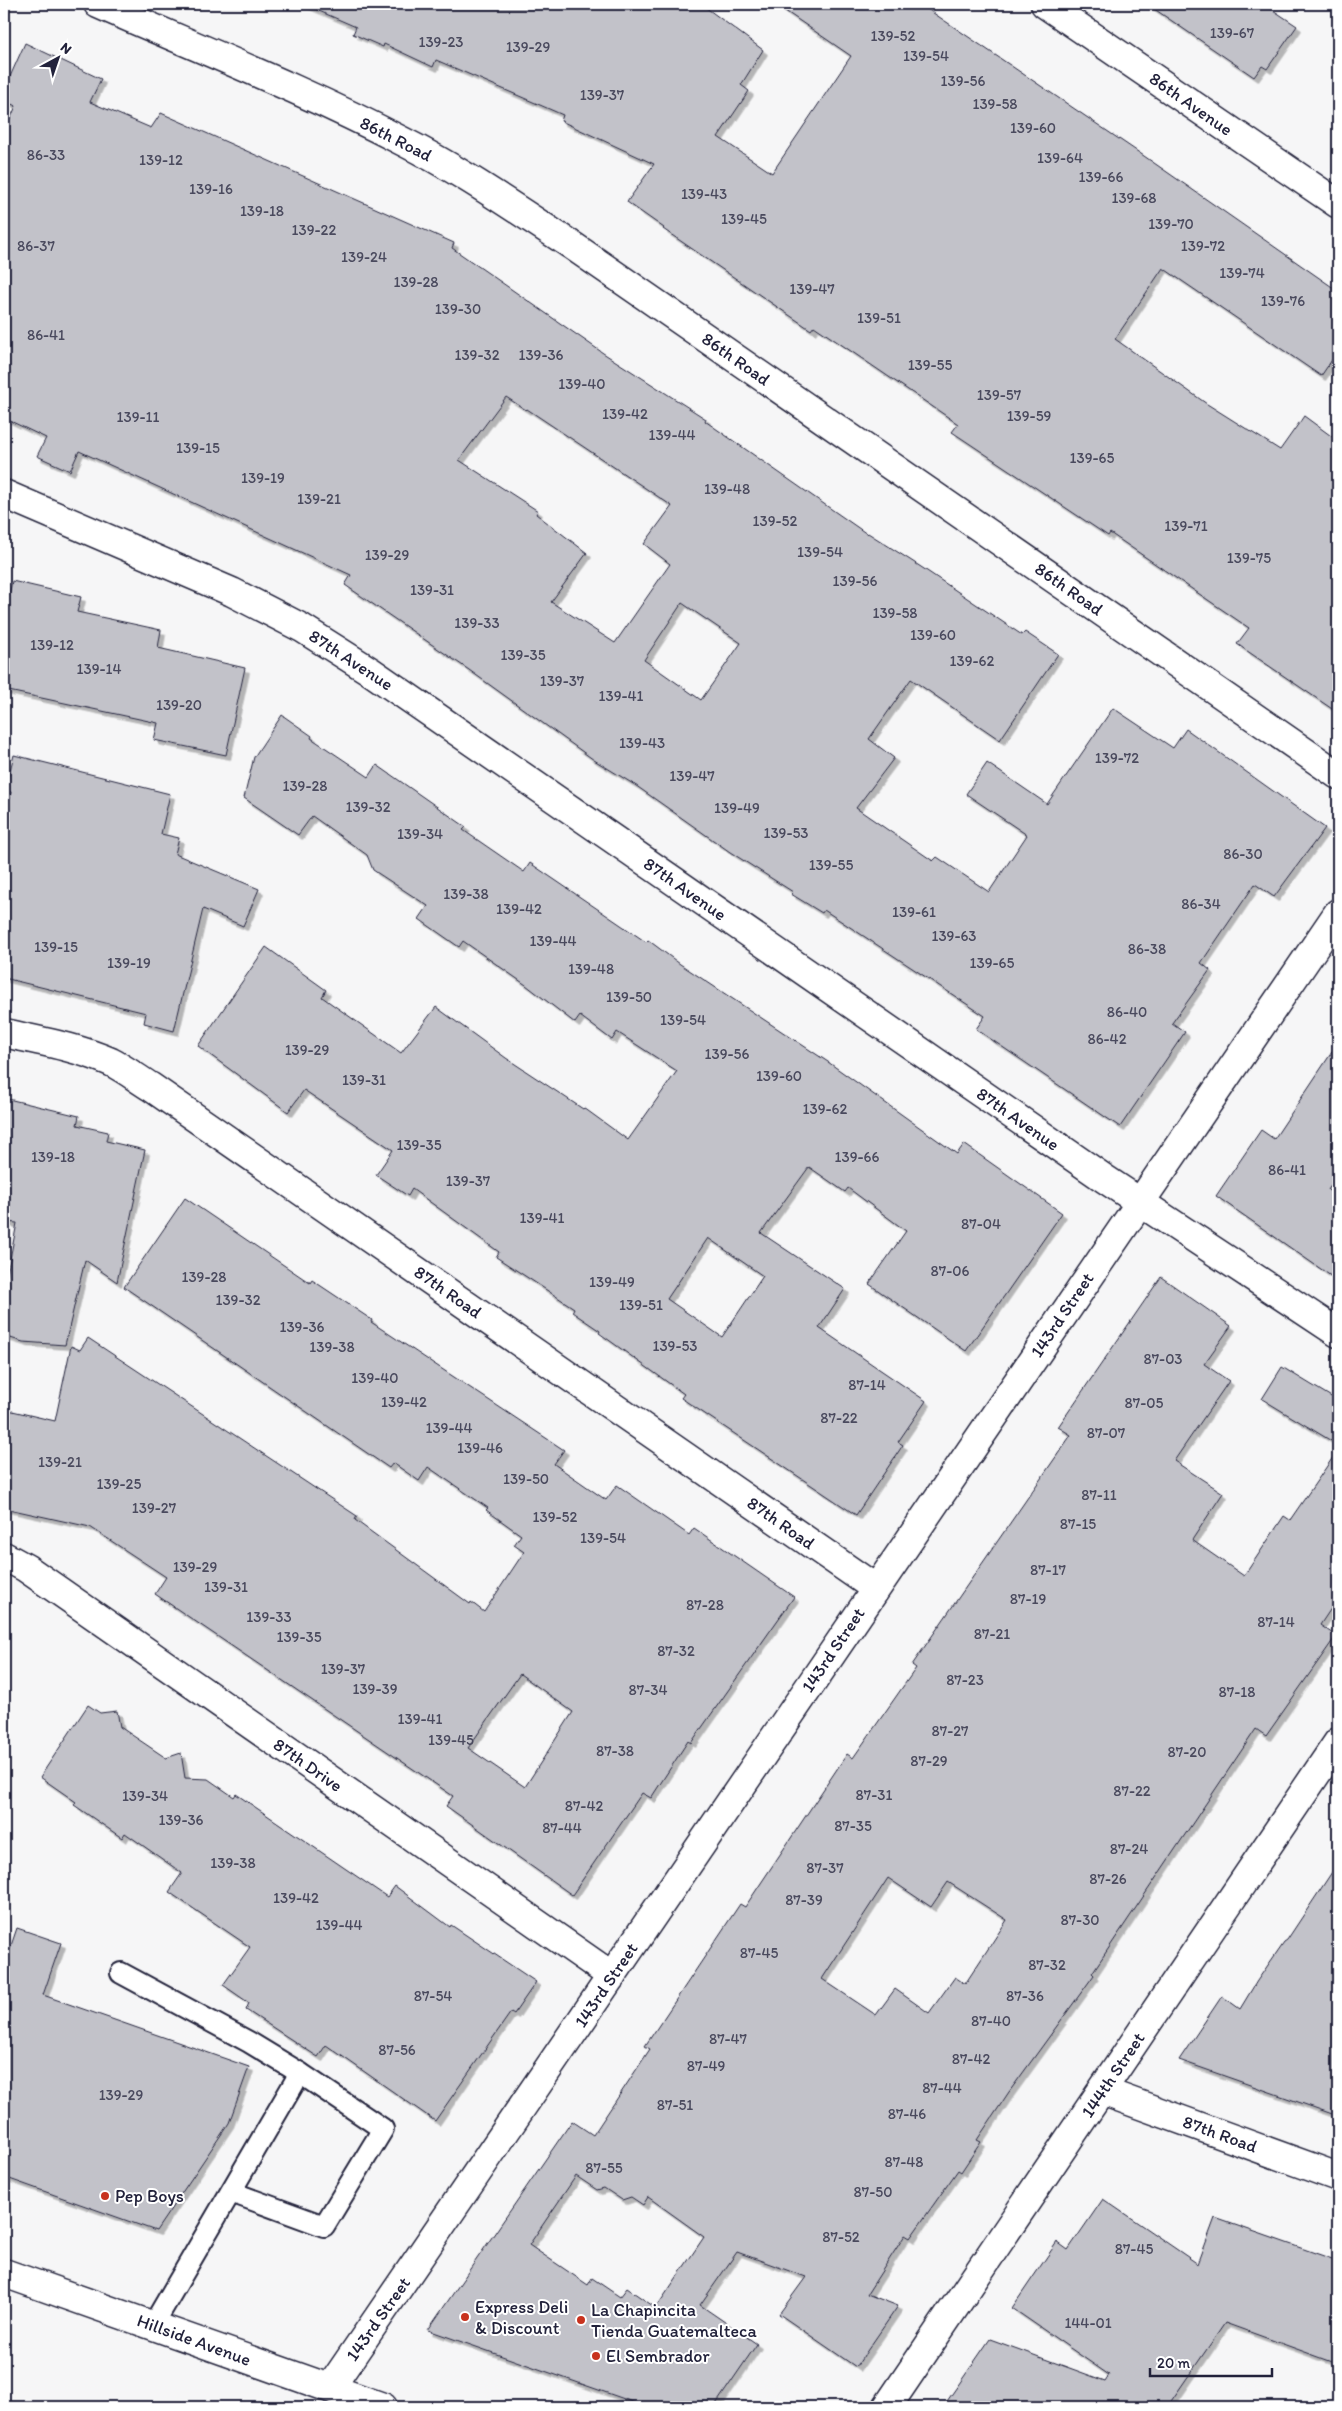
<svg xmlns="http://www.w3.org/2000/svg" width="1342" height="2411" font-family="Itim,sans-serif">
<defs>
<filter id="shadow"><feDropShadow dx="4.5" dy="4.5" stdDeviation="0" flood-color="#0004"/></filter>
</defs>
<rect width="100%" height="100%" fill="#f6f6f7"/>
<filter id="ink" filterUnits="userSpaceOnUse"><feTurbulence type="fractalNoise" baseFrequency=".02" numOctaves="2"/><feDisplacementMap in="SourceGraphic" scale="10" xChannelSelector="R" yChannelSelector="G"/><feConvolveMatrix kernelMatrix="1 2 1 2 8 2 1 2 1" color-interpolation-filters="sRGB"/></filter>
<g filter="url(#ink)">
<g fill="#c2c2c9" stroke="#22223b" fill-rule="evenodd" filter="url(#shadow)">
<path d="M303 4H701L763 50 741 85 749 91 718 137 772 173 851 56 775 4H920L1144 156 1338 291V351L1321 376 1163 268 1115 339 1207 404 1280 450 1304 416 1338 441V713L1237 644 1249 628 1110 533 1108 536 952 432 958 424 814 326 811 330 663 229 664 228 627 202 654 164 561 121 563 115 436 60 433 67 384 44 383 47 353 34 356 27Z"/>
<path d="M1147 4H1264L1297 26 1267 69 1262 66 1254 77Z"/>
<path d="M25 43 101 79 90 102 151 128 161 113 454 243 452 248 603 353 706 419 705 421 867 534 868 533 921 567 1022 635 1025 632 1058 654 1000 740 911 679 869 739 894 758 856 808 933 861 937 857 989 892 1027 835 966 794 987 763 1047 804 1113 708 1173 748 1186 729 1325 828 1274 897 1255 884 1201 963 1210 970 1172 1023 1185 1032 1120 1127 976 1029 985 1016 824 910 822 913 791 894 793 892 730 852 635 785 594 760 469 670 345 585 351 575 79 451 70 471 37 456 46 438 4 418V133L16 106 4 101V90ZM506 397 526 410 527 409 672 506 644 544 670 564 615 643 551 602 587 553 536 514 538 511 459 460ZM682 603 741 643 701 700 644 660Z"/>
<path d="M12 581 81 597 77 612 161 630 158 648 245 668 226 755 154 740 158 723 4 690V619Z"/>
<path d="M282 715 312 736 311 738 369 777 377 765 466 827 463 830 524 872 530 863 646 942 648 940 680 964 828 1062 957 1154 964 1144 1062 1213 966 1351 869 1284 906 1231 848 1188 845 1192 809 1167 761 1233 845 1289 819 1328 926 1401 898 1442 903 1445 856 1515 681 1398 684 1394 599 1333 600 1331 572 1312 574 1308 496 1257 499 1252 412 1189 408 1196 376 1175 393 1150 304 1090 288 1112 198 1046 266 947 326 990 322 997 401 1053 436 1007 506 1058 583 1109 584 1108 628 1140 677 1071 617 1032 612 1040 580 1016 575 1023 526 985 463 941 459 947 419 919 428 906 373 870 367 855 312 816 298 835 244 798 254 757ZM708 1238 763 1276 722 1337 667 1299Z"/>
<path d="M14 755 170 794 161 834 179 838 175 854 259 889 243 926 203 909 174 1031 144 1023 146 1013 4 978V830L11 792 5 790Z"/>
<path d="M1338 1043V1175L1328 1190 1338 1197V1281L1216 1196 1261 1130 1274 1139Z"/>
<path d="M4 1098 79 1116 77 1125 108 1132 106 1141 145 1150 117 1282 85 1260 65 1345 23 1342 4 1336V1290L17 1223 4 1222Z"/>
<path d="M185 1198 310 1283 312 1280 372 1320 371 1322 564 1450 554 1464 606 1500 617 1485 689 1535 694 1528 794 1597 691 1743 688 1741 651 1798 642 1793 572 1895 446 1806 453 1796 155 1594 166 1577 90 1527 4 1508V1409L55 1421 71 1346 80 1350 88 1338 357 1516 355 1520 470 1604 471 1602 484 1612 524 1552 514 1545 521 1535 486 1510 488 1508 428 1467 419 1481 393 1463 389 1468 124 1287ZM520 1674 573 1712 525 1787 468 1748Z"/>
<path d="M1161 1277 1231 1326 1204 1364 1229 1381 1174 1461 1223 1493 1192 1540 1244 1576 1284 1516 1290 1520 1338 1450V1598L1320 1625 1336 1636 1266 1736 1256 1729 1092 1973 1094 1975 1009 2092 977 2140 981 2142 961 2172 958 2170 910 2238 905 2235 867 2294 898 2306 856 2367 779 2314 806 2277 737 2252 700 2305 757 2344 714 2407H647L428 2330 572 2121 593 2135 650 2049 645 2046 740 1904 745 1907 847 1754 853 1758 916 1668 912 1665 1071 1435 1058 1427ZM888 1878 931 1907 948 1882 1007 1920 965 1984 955 1977 929 2013 895 1989 876 2015 822 1979ZM576 2176 597 2190 604 2188 622 2200 631 2197 643 2205 648 2197 704 2237 656 2308 627 2288 620 2297 592 2278 588 2285 529 2245Z"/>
<path d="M1282 1367 1338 1401V1445L1262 1399Z"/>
<path d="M88 1705 100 1713 117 1711 120 1727 166 1758 181 1753 185 1778 208 1779 234 1797 236 1794 387 1897 395 1886 450 1927 451 1925 536 1982 514 2014 511 2012 435 2121 326 2045 318 2057 246 2010 249 2003 223 1985 250 1947 169 1892 182 1873 125 1833 122 1838 74 1805 76 1802 40 1777Z"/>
<path d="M1338 1863V2116L1179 2060 1222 1996 1240 2009 1257 1981 1284 1942 1287 1940Z"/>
<path d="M17 1928 61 1943 43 1995 249 2067 229 2123 156 2231 4 2177V1966Z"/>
<path d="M1103 2199 1198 2264 1215 2218 1338 2261V2364L1225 2323 1167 2407H943L990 2339 1105 2381 1109 2375 1012 2308 1057 2242 1068 2250Z"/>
</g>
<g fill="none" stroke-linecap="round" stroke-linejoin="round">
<defs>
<g id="lane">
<path d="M121 1973 249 2042 300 2073 153 2325"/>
<path d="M231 2192 324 2226 383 2129 300 2073"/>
</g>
<g id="street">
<path d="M98 4C200 49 304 90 402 141 462 171 517 210 573 246L1338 775"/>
<path d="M1045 4 1338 204"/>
<path d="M4 494 232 592 302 628 370 671 1105 1179 1338 1333"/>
<path d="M4 1033C40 1041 77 1047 111 1062 125 1069 138 1079 151 1087L875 1588"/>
<path d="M4 1556 26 1568 612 1976"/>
<path d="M1102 2091 1338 2177"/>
<path d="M330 2388 1338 913"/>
<path d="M887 2407 1338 1742"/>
</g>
<path id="primary" d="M4 2273 383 2407"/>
</defs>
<use href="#lane" stroke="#22223b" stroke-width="24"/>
<use href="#street" stroke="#22223b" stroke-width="31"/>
<use href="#primary" stroke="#22223b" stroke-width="31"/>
<use href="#lane" stroke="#fff" stroke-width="20"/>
<use href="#street" stroke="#fff" stroke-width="28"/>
<use href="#primary" stroke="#fff" stroke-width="28"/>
</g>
</g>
<g fill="#c8321e" stroke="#fff" stroke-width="2">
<circle cx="105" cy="2196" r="5"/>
<circle cx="465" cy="2317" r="5"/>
<circle cx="581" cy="2320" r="5"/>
<circle cx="596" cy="2356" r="5"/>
</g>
<g text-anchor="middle" stroke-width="4" stroke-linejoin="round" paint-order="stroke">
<g font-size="15" fill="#4a4a5e">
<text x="1232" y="38">139-67</text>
<text x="893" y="41">139-52</text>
<text x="441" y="47">139-23</text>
<text x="528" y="52">139-29</text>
<text x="926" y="61">139-54</text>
<text x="963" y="86">139-56</text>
<text x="602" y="100">139-37</text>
<text x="995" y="109">139-58</text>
<text x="1033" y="133">139-60</text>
<text x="46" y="160">86-33</text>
<text x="1060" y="163">139-64</text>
<text x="161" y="165">139-12</text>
<text x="1101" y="182">139-66</text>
<text x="211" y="194">139-16</text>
<text x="704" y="199">139-43</text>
<text x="1134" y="203">139-68</text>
<text x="262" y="216">139-18</text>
<text x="744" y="224">139-45</text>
<text x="1171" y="229">139-70</text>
<text x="314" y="235">139-22</text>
<text x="36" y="251">86-37</text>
<text x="1203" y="251">139-72</text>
<text x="364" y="262">139-24</text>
<text x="1242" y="278">139-74</text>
<text x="416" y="287">139-28</text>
<text x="812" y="294">139-47</text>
<text x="1283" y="306">139-76</text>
<text x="458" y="314">139-30</text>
<text x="879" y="323">139-51</text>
<text x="46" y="340">86-41</text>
<text x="477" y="360">139-32</text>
<text x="541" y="360">139-36</text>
<text x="930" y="370">139-55</text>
<text x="582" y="389">139-40</text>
<text x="999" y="400">139-57</text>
<text x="625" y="419">139-42</text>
<text x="1029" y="421">139-59</text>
<text x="138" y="422">139-11</text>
<text x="672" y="440">139-44</text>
<text x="198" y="453">139-15</text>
<text x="1092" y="463">139-65</text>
<text x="263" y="483">139-19</text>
<text x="727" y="494">139-48</text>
<text x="319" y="504">139-21</text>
<text x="775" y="526">139-52</text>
<text x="1186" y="531">139-71</text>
<text x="820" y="557">139-54</text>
<text x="387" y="560">139-29</text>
<text x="1249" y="563">139-75</text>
<text x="855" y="586">139-56</text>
<text x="432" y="595">139-31</text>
<text x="895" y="618">139-58</text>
<text x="477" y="628">139-33</text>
<text x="933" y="640">139-60</text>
<text x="52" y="650">139-12</text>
<text x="523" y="660">139-35</text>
<text x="972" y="666">139-62</text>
<text x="99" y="674">139-14</text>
<text x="562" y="686">139-37</text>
<text x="621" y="701">139-41</text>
<text x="179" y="710">139-20</text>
<text x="642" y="748">139-43</text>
<text x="1117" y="763">139-72</text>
<text x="692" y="781">139-47</text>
<text x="305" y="791">139-28</text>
<text x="368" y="812">139-32</text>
<text x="737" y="813">139-49</text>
<text x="786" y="838">139-53</text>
<text x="420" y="839">139-34</text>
<text x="1243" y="859">86-30</text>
<text x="831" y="870">139-55</text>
<text x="466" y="899">139-38</text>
<text x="1201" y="909">86-34</text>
<text x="519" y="914">139-42</text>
<text x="914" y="917">139-61</text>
<text x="954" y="941">139-63</text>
<text x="553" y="946">139-44</text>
<text x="56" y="952">139-15</text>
<text x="1147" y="954">86-38</text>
<text x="129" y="968">139-19</text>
<text x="992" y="968">139-65</text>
<text x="591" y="974">139-48</text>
<text x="629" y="1002">139-50</text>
<text x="1127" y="1017">86-40</text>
<text x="683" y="1025">139-54</text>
<text x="1107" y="1044">86-42</text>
<text x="307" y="1055">139-29</text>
<text x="727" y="1059">139-56</text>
<text x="779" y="1081">139-60</text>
<text x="364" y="1085">139-31</text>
<text x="825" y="1114">139-62</text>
<text x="419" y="1150">139-35</text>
<text x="53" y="1162">139-18</text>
<text x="857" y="1162">139-66</text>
<text x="1287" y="1175">86-41</text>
<text x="468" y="1186">139-37</text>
<text x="542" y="1223">139-41</text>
<text x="981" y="1229">87-04</text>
<text x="950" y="1276">87-06</text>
<text x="204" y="1282">139-28</text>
<text x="612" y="1287">139-49</text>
<text x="238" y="1305">139-32</text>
<text x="641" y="1310">139-51</text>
<text x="302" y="1332">139-36</text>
<text x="675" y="1351">139-53</text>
<text x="332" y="1352">139-38</text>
<text x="1163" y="1364">87-03</text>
<text x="375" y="1383">139-40</text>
<text x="867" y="1390">87-14</text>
<text x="404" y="1407">139-42</text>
<text x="1144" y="1408">87-05</text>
<text x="839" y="1423">87-22</text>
<text x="449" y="1433">139-44</text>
<text x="1106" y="1438">87-07</text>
<text x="480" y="1453">139-46</text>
<text x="60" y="1467">139-21</text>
<text x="526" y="1484">139-50</text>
<text x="119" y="1489">139-25</text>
<text x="1099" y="1500">87-11</text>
<text x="154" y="1513">139-27</text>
<text x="555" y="1522">139-52</text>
<text x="1078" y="1529">87-15</text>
<text x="603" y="1543">139-54</text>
<text x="195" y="1572">139-29</text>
<text x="1048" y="1575">87-17</text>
<text x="226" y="1592">139-31</text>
<text x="1028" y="1604">87-19</text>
<text x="705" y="1610">87-28</text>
<text x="269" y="1622">139-33</text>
<text x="1276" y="1627">87-14</text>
<text x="992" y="1639">87-21</text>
<text x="299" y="1642">139-35</text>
<text x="676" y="1656">87-32</text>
<text x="343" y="1674">139-37</text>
<text x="965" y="1685">87-23</text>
<text x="375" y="1694">139-39</text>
<text x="648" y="1695">87-34</text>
<text x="1237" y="1697">87-18</text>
<text x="420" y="1724">139-41</text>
<text x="950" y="1736">87-27</text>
<text x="451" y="1745">139-45</text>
<text x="615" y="1756">87-38</text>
<text x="1187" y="1757">87-20</text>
<text x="929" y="1766">87-29</text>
<text x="1132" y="1796">87-22</text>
<text x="874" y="1800">87-31</text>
<text x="145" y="1801">139-34</text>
<text x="584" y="1811">87-42</text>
<text x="181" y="1825">139-36</text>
<text x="853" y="1831">87-35</text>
<text x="562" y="1833">87-44</text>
<text x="1129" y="1854">87-24</text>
<text x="233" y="1868">139-38</text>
<text x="825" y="1873">87-37</text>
<text x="1108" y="1884">87-26</text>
<text x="296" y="1903">139-42</text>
<text x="804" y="1905">87-39</text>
<text x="1080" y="1925">87-30</text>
<text x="339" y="1930">139-44</text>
<text x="759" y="1958">87-45</text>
<text x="1047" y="1970">87-32</text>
<text x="433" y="2001">87-54</text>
<text x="1025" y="2001">87-36</text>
<text x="991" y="2026">87-40</text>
<text x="728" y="2044">87-47</text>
<text x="397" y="2055">87-56</text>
<text x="971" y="2064">87-42</text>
<text x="706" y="2071">87-49</text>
<text x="942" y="2093">87-44</text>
<text x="121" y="2100">139-29</text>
<text x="675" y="2110">87-51</text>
<text x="907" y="2119">87-46</text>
<text x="904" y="2167">87-48</text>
<text x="604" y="2173">87-55</text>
<text x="873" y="2197">87-50</text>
<text x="841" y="2242">87-52</text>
<text x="1134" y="2254">87-45</text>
<text x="1088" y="2328">144-01</text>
</g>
<g font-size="18" fill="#22223b" stroke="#fff">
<text transform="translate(1191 104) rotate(35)" y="6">86th Avenue</text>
<text transform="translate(396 139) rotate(27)" y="6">86th Road</text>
<text transform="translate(736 359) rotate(35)" y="6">86th Road</text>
<text transform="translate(1069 589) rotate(35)" y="6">86th Road</text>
<text transform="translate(351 660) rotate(33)" y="6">87th Avenue</text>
<text transform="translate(685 889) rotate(35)" y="6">87th Avenue</text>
<text transform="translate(1018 1119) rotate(35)" y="6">87th Avenue</text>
<text transform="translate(448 1292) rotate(35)" y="6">87th Road</text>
<text transform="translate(1062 1315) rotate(-56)" y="6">143rd Street</text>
<text transform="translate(781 1523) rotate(35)" y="6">87th Road</text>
<text transform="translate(833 1650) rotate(-56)" y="6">143rd Street</text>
<text transform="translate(308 1765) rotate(35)" y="6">87th Drive</text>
<text transform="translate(606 1985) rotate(-56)" y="6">143rd Street</text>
<text transform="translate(1113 2075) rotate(-56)" y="6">144th Street</text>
<text transform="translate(1220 2134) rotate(20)" y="6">87th Road</text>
<text transform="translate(378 2319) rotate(-55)" y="6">143rd Street</text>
<text transform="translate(194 2340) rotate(20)" y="6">Hillside Avenue</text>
</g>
<g font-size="18" fill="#22223b" stroke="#fff" text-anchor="start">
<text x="115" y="2202">Pep Boys</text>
<text x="475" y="2313">Express Deli<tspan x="475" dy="21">&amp; Discount</tspan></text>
<text x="591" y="2316">La Chapincita<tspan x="591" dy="21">Tienda Guatemalteca</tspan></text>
<text x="606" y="2362">El Sembrador</text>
</g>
</g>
<rect width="1342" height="2411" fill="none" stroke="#fff" stroke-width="20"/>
<rect x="10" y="10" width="1322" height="2391" fill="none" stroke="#22223b" stroke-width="2" filter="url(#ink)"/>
<g transform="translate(58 58) rotate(40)" stroke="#ffffff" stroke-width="4" paint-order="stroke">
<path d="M0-4L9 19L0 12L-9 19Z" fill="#22223b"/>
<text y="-8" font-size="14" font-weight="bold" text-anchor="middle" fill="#22223b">N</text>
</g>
<path d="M1150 2368v8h122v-8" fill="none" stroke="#22223b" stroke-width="2.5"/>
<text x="1157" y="2368" font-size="15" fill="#22223b" stroke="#ffffff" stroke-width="4" paint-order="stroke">20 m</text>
</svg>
